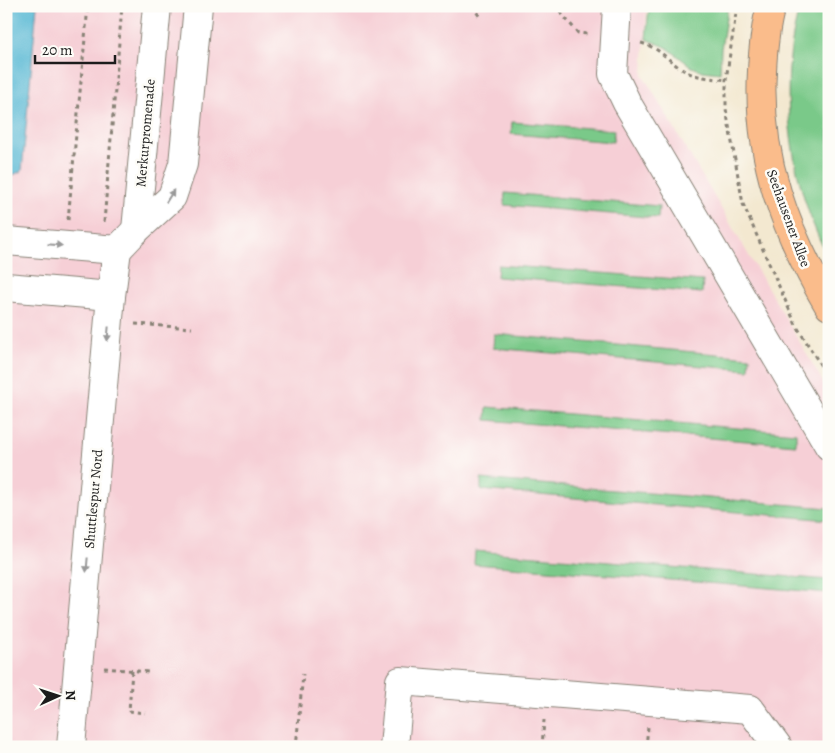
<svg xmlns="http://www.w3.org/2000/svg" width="835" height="753" font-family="Alegreya,serif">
<rect width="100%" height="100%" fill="#fdfcf7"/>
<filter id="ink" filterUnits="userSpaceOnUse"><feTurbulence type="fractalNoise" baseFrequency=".02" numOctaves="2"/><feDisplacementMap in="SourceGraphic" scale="10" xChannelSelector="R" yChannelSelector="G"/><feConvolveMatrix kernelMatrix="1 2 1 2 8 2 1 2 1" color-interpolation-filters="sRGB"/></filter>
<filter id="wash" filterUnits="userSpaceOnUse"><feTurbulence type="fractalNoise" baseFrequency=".0096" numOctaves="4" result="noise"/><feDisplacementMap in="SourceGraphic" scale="20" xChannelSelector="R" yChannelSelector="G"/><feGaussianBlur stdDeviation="1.12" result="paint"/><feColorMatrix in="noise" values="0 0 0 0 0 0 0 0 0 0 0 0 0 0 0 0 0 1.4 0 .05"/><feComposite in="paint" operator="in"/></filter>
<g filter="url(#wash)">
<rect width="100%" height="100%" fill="#f3e8d0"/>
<path fill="#f6cfd6" d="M6 6H647L643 75 829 392V747H6Z"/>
<g fill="#7ac989" stroke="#4b7252">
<path d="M649 6H728L721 49 720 73 703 71 692 67 666 47 646 39Z"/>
<path d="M800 6H829V259C790 185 776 87 800 6Z"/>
<path d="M512 122 614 130 613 142 511 134Z"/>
<path d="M505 193 659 206 658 218 504 205Z"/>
<path d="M498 265 703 281 702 293 497 277Z"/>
<path d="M494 334 750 357 749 370 493 348Z"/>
<path d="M487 407 796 433V445L486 420Z"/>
<path d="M481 479 829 508V520L481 490Z"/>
<path d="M475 551 829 580V593L474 564Z"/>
</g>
<path fill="#56b8d4" stroke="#396a78" d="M6 6H37L22 171 6 178Z"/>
</g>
<g filter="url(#ink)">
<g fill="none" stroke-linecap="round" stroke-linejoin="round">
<defs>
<g id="minor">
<path d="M617 6 613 74 627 103 829 446"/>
<path d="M136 230 157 6"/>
<path d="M6 241 117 250"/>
<path d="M117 250 136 230 172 197 183 164 198 6"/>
<path d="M6 287 111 296"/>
<path d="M71 747 111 296 117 250"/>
<path d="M394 747 400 681 750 709 778 747"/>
</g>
<path id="major" d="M771 6C765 27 763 49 762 71 757 158 785 231 829 306"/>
</defs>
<use href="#minor" stroke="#888276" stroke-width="30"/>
<use href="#major" stroke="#888276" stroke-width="30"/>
<g stroke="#888276" stroke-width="3" stroke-dasharray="4 4" stroke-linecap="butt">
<path d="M472 6 480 17"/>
<path d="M555 6 578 33 588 34"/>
<path d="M737 6 726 80V109L743 204 796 325 829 379"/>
<path d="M641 43C663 49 669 63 687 72 699 78 713 78 726 80"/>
<path d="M68 220 88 6"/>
<path d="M104 222 122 6"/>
<path d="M135 324 192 328"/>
<path d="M104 668 149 672"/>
<path d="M132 671 129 711 145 713"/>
<path d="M296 747 303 674"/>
<path d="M542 747 544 720"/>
<path d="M646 747 648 727"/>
</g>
<use href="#minor" stroke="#fff" stroke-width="28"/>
<use href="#major" stroke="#fabc8b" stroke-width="28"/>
</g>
<defs><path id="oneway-solid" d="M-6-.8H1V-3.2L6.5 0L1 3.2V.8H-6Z" transform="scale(1.25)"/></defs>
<g fill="#999">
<use href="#oneway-solid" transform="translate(170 196) rotate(-58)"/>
<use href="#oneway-solid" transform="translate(55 245) rotate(5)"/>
<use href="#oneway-solid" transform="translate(108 334) rotate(95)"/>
<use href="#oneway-solid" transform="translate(87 565) rotate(95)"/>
</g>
</g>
<g text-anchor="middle" stroke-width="5" stroke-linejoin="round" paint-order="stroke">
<g font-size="14" fill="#1c1c1c" stroke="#fdfcf7">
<text transform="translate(145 133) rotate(-85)" y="5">Merkurpromenade</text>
<text transform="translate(789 218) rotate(70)" y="5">Seehausener Allee</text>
<text transform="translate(93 499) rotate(-85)" y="5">Shuttlespur Nord</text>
</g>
</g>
<rect width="835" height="753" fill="none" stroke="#fdfcf7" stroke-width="25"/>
<g transform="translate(58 696) rotate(87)" stroke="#fdfcf7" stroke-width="4" paint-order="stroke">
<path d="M0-4L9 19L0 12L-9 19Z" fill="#1c1c1c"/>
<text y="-8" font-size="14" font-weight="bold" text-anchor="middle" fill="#1c1c1c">N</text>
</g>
<path d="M35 55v8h80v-8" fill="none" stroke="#1c1c1c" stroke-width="2.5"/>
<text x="42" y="55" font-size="15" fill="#1c1c1c" stroke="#fdfcf7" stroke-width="4" paint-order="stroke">20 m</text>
</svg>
